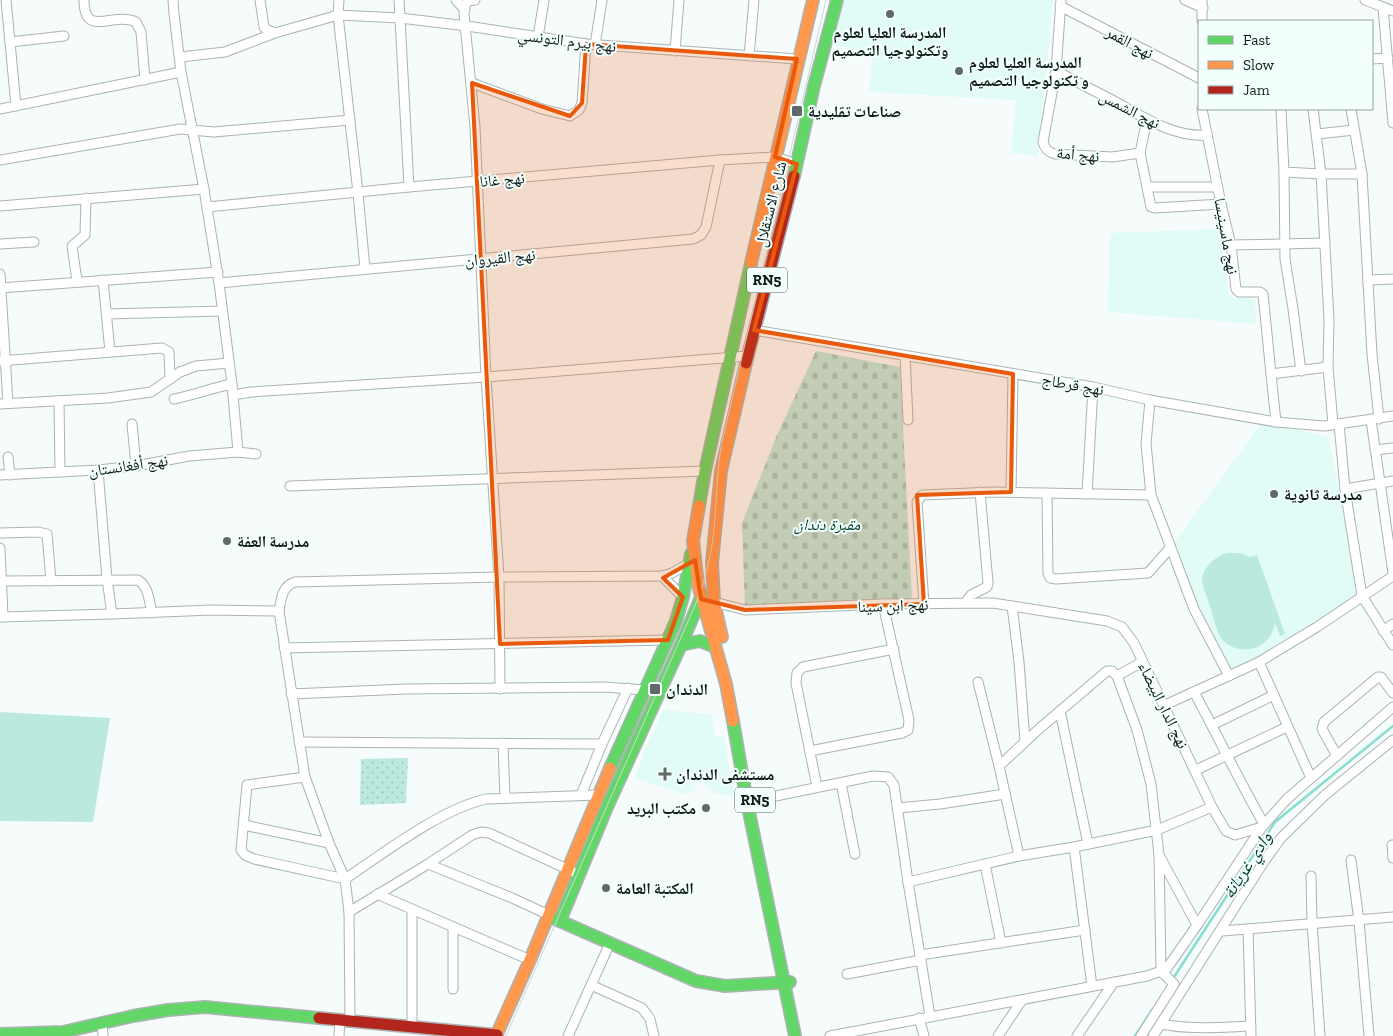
<svg xmlns="http://www.w3.org/2000/svg" width="1393" height="1036" font-family="'Zilla Slab','Noto Naskh Arabic',serif">
<defs>
<pattern id="cemetery-stones" width="16" height="16" patternUnits="userSpaceOnUse" patternTransform="scale(1.25)"><rect width="16" height="16" fill="#bbe9e0"/><path d="M2 7V4a2 2 0 0 1 4 0v3zM10 15v-3a2 2 0 0 1 4 0v3z" fill="#a0c7c0"/></pattern>
<pattern id="park-dots" width="8" height="8" patternUnits="userSpaceOnUse" patternTransform="scale(1.25)"><rect width="8" height="8" fill="#bbe9e0"/><path d="M2 2h.1M6 6h.1" fill="none" stroke="#a0c7c0" stroke-width="1.8" stroke-linecap="round"/></pattern>
</defs>
<rect width="100%" height="100%" fill="#f5fcfb"/>
<g fill="#e1fcf7">
<path d="M840 0H1053L1038 156 1011 153 1016 100 869 92 873 50 829 45Z"/>
<path d="M1219 229 1229 297 1255 299 1256 324 1108 312 1110 233Z"/>
<path d="M1263 421 1329 437 1359 600 1229 672 1168 551Z"/>
<path d="M663 710 711 714 715 737 724 736 734 795H723L714 793 709 787 695 779 696 790 683 794 635 778 643 755Z"/>
</g>
<path fill="url(#cemetery-stones)" d="M816 351 900 367 912 600 745 609 742 523 777 435Z"/>
<path fill="url(#park-dots)" d="M408 758 406 803 360 805 361 759Z"/>
<g fill="#bbe9e0">
<path d="M1227 553H1240L1250 557 1257 555 1285 634 1280 636 1275 623C1274 632 1269 640 1261 645 1249 653 1227 650 1220 636 1215 626 1212 613 1209 603 1207 596 1202 587 1202 580 1203 567 1216 556 1227 553Z"/>
<path d="M0 712 110 718 93 822 0 821Z"/>
</g>
<g fill="none" stroke-linecap="round" stroke-linejoin="round">
<g stroke="#87ddd0" stroke-width="2.5">
<path d="M1172 980 1275 822 1393 726"/>
<path d="M1135 1036 1152 1010"/>
</g>
<defs>
<g id="street">
<path d="M6 0 16 106"/>
<path d="M84 0C84 39 113 11 136 22L141 32 145 80"/>
<path d="M173 0 174 14 181 72 204 189 219 283 232 384 238 452"/>
<path d="M260 0 264 27 267 30 275 33"/>
<path d="M339 0 338 15 358 193 365 269"/>
<path d="M399 0 409 187"/>
<path d="M456 0 465 10"/>
<path d="M475 0 468 1 465 6 464 14 475 127 486 377 499 577 500 689"/>
<path d="M1061 0 1056 71 1043 142C1045 149 1048 152 1055 154L1112 157 1140 153 1147 119"/>
<path d="M1185 0 1203 8"/>
<path d="M1202 0V21"/>
<path d="M1365 0 1393 11"/>
<path d="M1060 6 1199 78"/>
<path d="M1383 7 1393 123"/>
<path d="M538 37 544 0"/>
<path d="M10 42 64 36"/>
<path d="M595 45 602 0"/>
<path d="M675 51 679 0"/>
<path d="M749 56 754 0"/>
<path d="M180 57 225 52 275 33 338 15 400 18 467 26 586 44 797 59"/>
<path d="M1372 59 1388 58"/>
<path d="M1056 71C1075 81 1095 91 1114 101 1142 116 1174 138 1207 135"/>
<path d="M472 83 542 109 570 116 579 110 582 103 586 44"/>
<path d="M0 109 181 72"/>
<path d="M1202 109 1221 204 1231 245 1236 289 1239 292H1260L1263 294 1271 374 1328 367"/>
<path d="M1281 109 1284 172 1321 174 1329 319 1328 367 1333 424"/>
<path d="M1313 109 1321 174H1362"/>
<path d="M1351 109 1362 174 1372 354 1379 419"/>
<path d="M1317 134 1354 130"/>
<path d="M1140 153 1151 207 1155 208 1221 204"/>
<path d="M0 160 180 129 214 132 350 120"/>
<path d="M1284 172 1285 259 1293 309 1301 371"/>
<path d="M1147 187H1217"/>
<path d="M0 206 204 189"/>
<path d="M207 207 409 187 720 160 775 157 797 164"/>
<path d="M0 244 34 242"/>
<path d="M1231 245 1325 243"/>
<path d="M0 274 8 403"/>
<path d="M103 280 110 352"/>
<path d="M1368 280 1393 279"/>
<path d="M77 281 72 246 85 235 86 198"/>
<path d="M219 283 693 239 701 235 706 227 720 160"/>
<path d="M0 288 218 272"/>
<path d="M107 314 222 311"/>
<path d="M754 330 1093 387 1150 400 1276 422 1324 426 1393 416"/>
<path d="M905 356 908 420"/>
<path d="M0 361 162 348 169 352 170 379"/>
<path d="M1271 374 1276 422"/>
<path d="M233 395 251 392 486 377 748 356"/>
<path d="M174 399C194 395 212 388 232 384"/>
<path d="M1150 400 1146 444 1151 495 1194 609 1229 676"/>
<path d="M59 401 60 472"/>
<path d="M0 404 108 398 151 392 180 372 196 366 229 363"/>
<path d="M1371 420 1393 573"/>
<path d="M132 424 136 466"/>
<path d="M1339 424 1345 489 1362 596 1393 645"/>
<path d="M1375 450 1393 448"/>
<path d="M8 457 10 475"/>
<path d="M98 470 107 579 112 614"/>
<path d="M0 475 98 470 136 466 189 456 238 452 256 454"/>
<path d="M290 486 705 471"/>
<path d="M1345 489 1393 481"/>
<path d="M1011 492 1013 374"/>
<path d="M1047 493 1048 573 1050 578 1056 579 1148 573 1170 548"/>
<path d="M1087 494 1093 387"/>
<path d="M0 533 38 532 47 534 51 581"/>
<path d="M0 548 3 617"/>
<path d="M662 576 683 597"/>
<path d="M2 581 138 580C149 587 149 601 152 613"/>
<path d="M714 602 745 610 883 604 993 603 1107 621 1122 627 1134 643 1212 807 1226 831 1235 835 1262 827 1287 799 1393 707"/>
<path d="M966 602 971 595 987 587 988 583 980 492"/>
<path d="M924 604 917 502 922 495 994 492 1151 495"/>
<path d="M1012 606 1019 662 1025 741"/>
<path d="M0 617 112 614 212 610 279 611"/>
<path d="M1383 631 1393 624"/>
<path d="M284 648 668 640"/>
<path d="M1117 676 1142 662"/>
<path d="M978 682 999 766"/>
<path d="M1194 692C1218 736 1239 781 1264 824"/>
<path d="M291 694 406 689 604 687 645 690"/>
<path d="M1165 705 1259 662"/>
<path d="M1060 711 1088 844"/>
<path d="M1212 725 1274 695"/>
<path d="M299 742 602 744"/>
<path d="M503 743 505 798"/>
<path d="M810 751 902 733 908 730 909 720 883 604"/>
<path d="M1337 756 1322 729 1324 722 1378 677H1381L1393 693"/>
<path d="M1196 770 1287 727"/>
<path d="M305 777 247 785 241 850 245 855 254 859 345 879C384 853 441 809 486 799L598 795"/>
<path d="M1311 778 1259 662 1317 627 1393 576"/>
<path d="M841 783 855 854"/>
<path d="M817 787 796 683 797 673 803 667 894 649"/>
<path d="M581 795 602 744 628 688"/>
<path d="M747 802 873 776 888 777 894 785 908 882 1019 856 1074 847 1157 830 1212 807"/>
<path d="M898 808 940 804 1005 794"/>
<path d="M244 825 329 843"/>
<path d="M1392 845 1393 858"/>
<path d="M1074 847 1092 986"/>
<path d="M1159 855 1197 925"/>
<path d="M1351 860 1359 921 1369 1036"/>
<path d="M428 864 512 898 549 915"/>
<path d="M985 864 1001 943"/>
<path d="M1311 876 1312 923 1320 1036"/>
<path d="M908 882 930 1016"/>
<path d="M377 894 530 960"/>
<path d="M349 912 428 864 472 835 481 832 489 833 580 875"/>
<path d="M1248 929 1251 1036"/>
<path d="M1222 931 1393 917"/>
<path d="M920 955 1085 930"/>
<path d="M847 974 921 960"/>
<path d="M1163 974 1200 921 1262 827"/>
<path d="M591 985 642 1008 650 1019 654 1036"/>
<path d="M453 989V928"/>
<path d="M919 1018 924 1036"/>
<path d="M350 1021 349 912 345 879 329 843 305 777 279 611C281 599 282 586 295 582L499 577 662 576 672 573 690 563"/>
<path d="M102 1023 103 1036"/>
<path d="M1162 1024C1191 1030 1222 1027 1251 1026"/>
<path d="M412 1026V910"/>
<path d="M339 1036 340 1021"/>
<path d="M568 1036 610 943"/>
<path d="M830 1036 1147 976 1161 971 1159 855 1151 784 1137 730 1120 684 1117 676 1112 671H1107L1040 728 999 766 1019 856"/>
<path d="M998 1036 1022 1000"/>
<path d="M1077 1036 1114 982"/>
<path d="M1141 1036 1174 984 1161 971"/>
<path d="M1153 1036 1263 863 1281 838 1325 795 1393 740"/>
</g>
<g id="fast">
<path d="M794 176 814 86 837 0"/>
<path d="M699 506 705 471 751 263"/>
<path d="M681 645 700 641 715 647"/>
<path d="M733 721 747 802 795 1036"/>
<path d="M610 768 676 621 683 597 691 554"/>
<path d="M553 918 696 981 725 986 790 982"/>
<path d="M560 921 607 807 681 645 702 595"/>
<path d="M0 1034 63 1032 133 1016 168 1010 205 1007 319 1018"/>
</g>
<g id="slow">
<path d="M751 263 813 0"/>
<path d="M699 506 693 541 698 585 726 684 733 721"/>
<path d="M722 637 714 602 712 563 721 471 746 363"/>
<path d="M496 1036 530 960 610 768"/>
</g>
<g id="jam">
<path d="M746 363 794 176"/>
<path d="M319 1018 497 1035"/>
</g>
</defs>
<use href="#street" stroke="#abb4b2" stroke-width="11"/>
<use href="#fast" stroke="#abb4b2" stroke-width="14"/>
<use href="#slow" stroke="#abb4b2" stroke-width="14"/>
<use href="#jam" stroke="#abb4b2" stroke-width="14"/>
<use href="#street" stroke="#fefffe" stroke-width="9"/>
<use href="#fast" stroke="#63d668" stroke-width="11"/>
<use href="#slow" stroke="#ff974d" stroke-width="11"/>
<use href="#jam" stroke="#b3261e" stroke-width="11"/>
<path stroke="#d4d6d6" stroke-width="1" d="M506 1036 700 594C705 575 711 557 713 538 717 506 716 474 722 442L826 0"/>
</g>
<path fill="#e8590c" fill-opacity="0.2" stroke="#e8590c" stroke-width="4" stroke-linejoin="round" d="M586 44 797 59 775 157 797 164 754 330 1013 374 1011 492 917 495 924 604 745 610 701 599 695 560 663 578 683 597 668 640 500 644 472 83 570 116 582 103Z"/>
<g fill="#606a68" stroke="#f2fffc" stroke-width="2">
<circle cx="890" cy="14" r="5"/>
<circle cx="959" cy="71" r="5"/>
<rect x="791" y="105" width="12" height="12" rx="2.5"/>
<circle cx="1274" cy="494" r="5"/>
<circle cx="227" cy="541" r="5"/>
<rect x="649" y="683" width="12" height="12" rx="2.5"/>
<path d="M662.5 766.5h5v5h5v5h-5v5h-5v-5h-5v-5h5z"/>
<circle cx="706" cy="808" r="5"/>
<circle cx="606" cy="888" r="5"/>
</g>
<g text-anchor="middle" stroke-width="4" stroke-linejoin="round" paint-order="stroke">
<g fill="#f2fffc" stroke="#535f5d" stroke-width="1">
<rect x="747" y="267.5" width="40" height="25" rx="4"/>
<rect x="735" y="787.5" width="40" height="25" rx="4"/>
</g>
<g font-size="15" font-weight="bold" fill="#0f1b19">
<text x="767" y="285">RN5</text>
<text x="755" y="805">RN5</text>
</g>
<g font-size="16" font-weight="bold" fill="#0f1b19" stroke="#f2fffc" text-anchor="start">
<text x="890" y="38" text-anchor="middle">المدرسة العليا لعلوم<tspan x="890" dy="18">وتكنولوجيا التصميم</tspan></text>
<text x="969" y="68">المدرسة العليا لعلوم<tspan x="969" dy="18">و تكنولوجيا التصميم</tspan></text>
<text x="808" y="117">صناعات تقليدية</text>
<text x="1284" y="500">مدرسة ثانوية</text>
<text x="237" y="547">مدرسة العفة</text>
<text x="666" y="695">الدندان</text>
<text x="676" y="780">مستشفى الدندان</text>
<text x="696" y="814" text-anchor="end">مكتب البريد</text>
<text x="616" y="894">المكتبة العامة</text>
</g>
<g font-size="16" fill="#0f1b19" stroke="#f2fffc">
<text transform="translate(567 40) rotate(7)" y="6">نهج بيرم التونسي</text>
<text transform="translate(1130 42) rotate(28)" y="6">نهج القمر</text>
<text transform="translate(1130 109) rotate(27)" y="6">نهج الشمس</text>
<text transform="translate(1078 154) rotate(5)" y="6">نهج أمة</text>
<text transform="translate(502 179) rotate(-5)" y="6">نهج غانا</text>
<text transform="translate(770 204) rotate(-76)" y="6">شارع الاستقلال</text>
<text transform="translate(1227 236) rotate(80)" y="6">نهج ماسينيسا</text>
<text transform="translate(500 257) rotate(-5)" y="6">نهج القيروان</text>
<text transform="translate(1073 384) rotate(10)" y="6">نهج قرطاج</text>
<text transform="translate(128 465) rotate(-8)" y="6">نهج أفغانستان</text>
<text transform="translate(893 605) rotate(-2)" y="6">نهج ابن سينا</text>
<text transform="translate(1164 705) rotate(64)" y="6">نهج الدار البيضاء</text>
</g>
<g font-size="16" font-style="italic" fill="#043e36" stroke="#f2fffc">
<text x="827" y="530">مقبرة دندان</text>
</g>
<g font-size="18" font-style="italic" fill="#003830" stroke="#f2fffc">
<text transform="translate(1247 865) rotate(-57)" y="6">وادي غريانة</text>
</g>
</g>
<rect x="1198" y="20" width="175" height="90" fill="#f2fffc" stroke="#97a4a1"/>
<rect x="1208" y="36" width="25" height="8" fill="#63d668" stroke="#97a4a1"/>
<text x="1243" y="45" font-size="15" fill="#0f1b19">Fast</text>
<rect x="1208" y="61" width="25" height="8" fill="#ff974d" stroke="#97a4a1"/>
<text x="1243" y="70" font-size="15" fill="#0f1b19">Slow</text>
<rect x="1208" y="86" width="25" height="8" fill="#b3261e" stroke="#97a4a1"/>
<text x="1243" y="95" font-size="15" fill="#0f1b19">Jam</text>
</svg>
